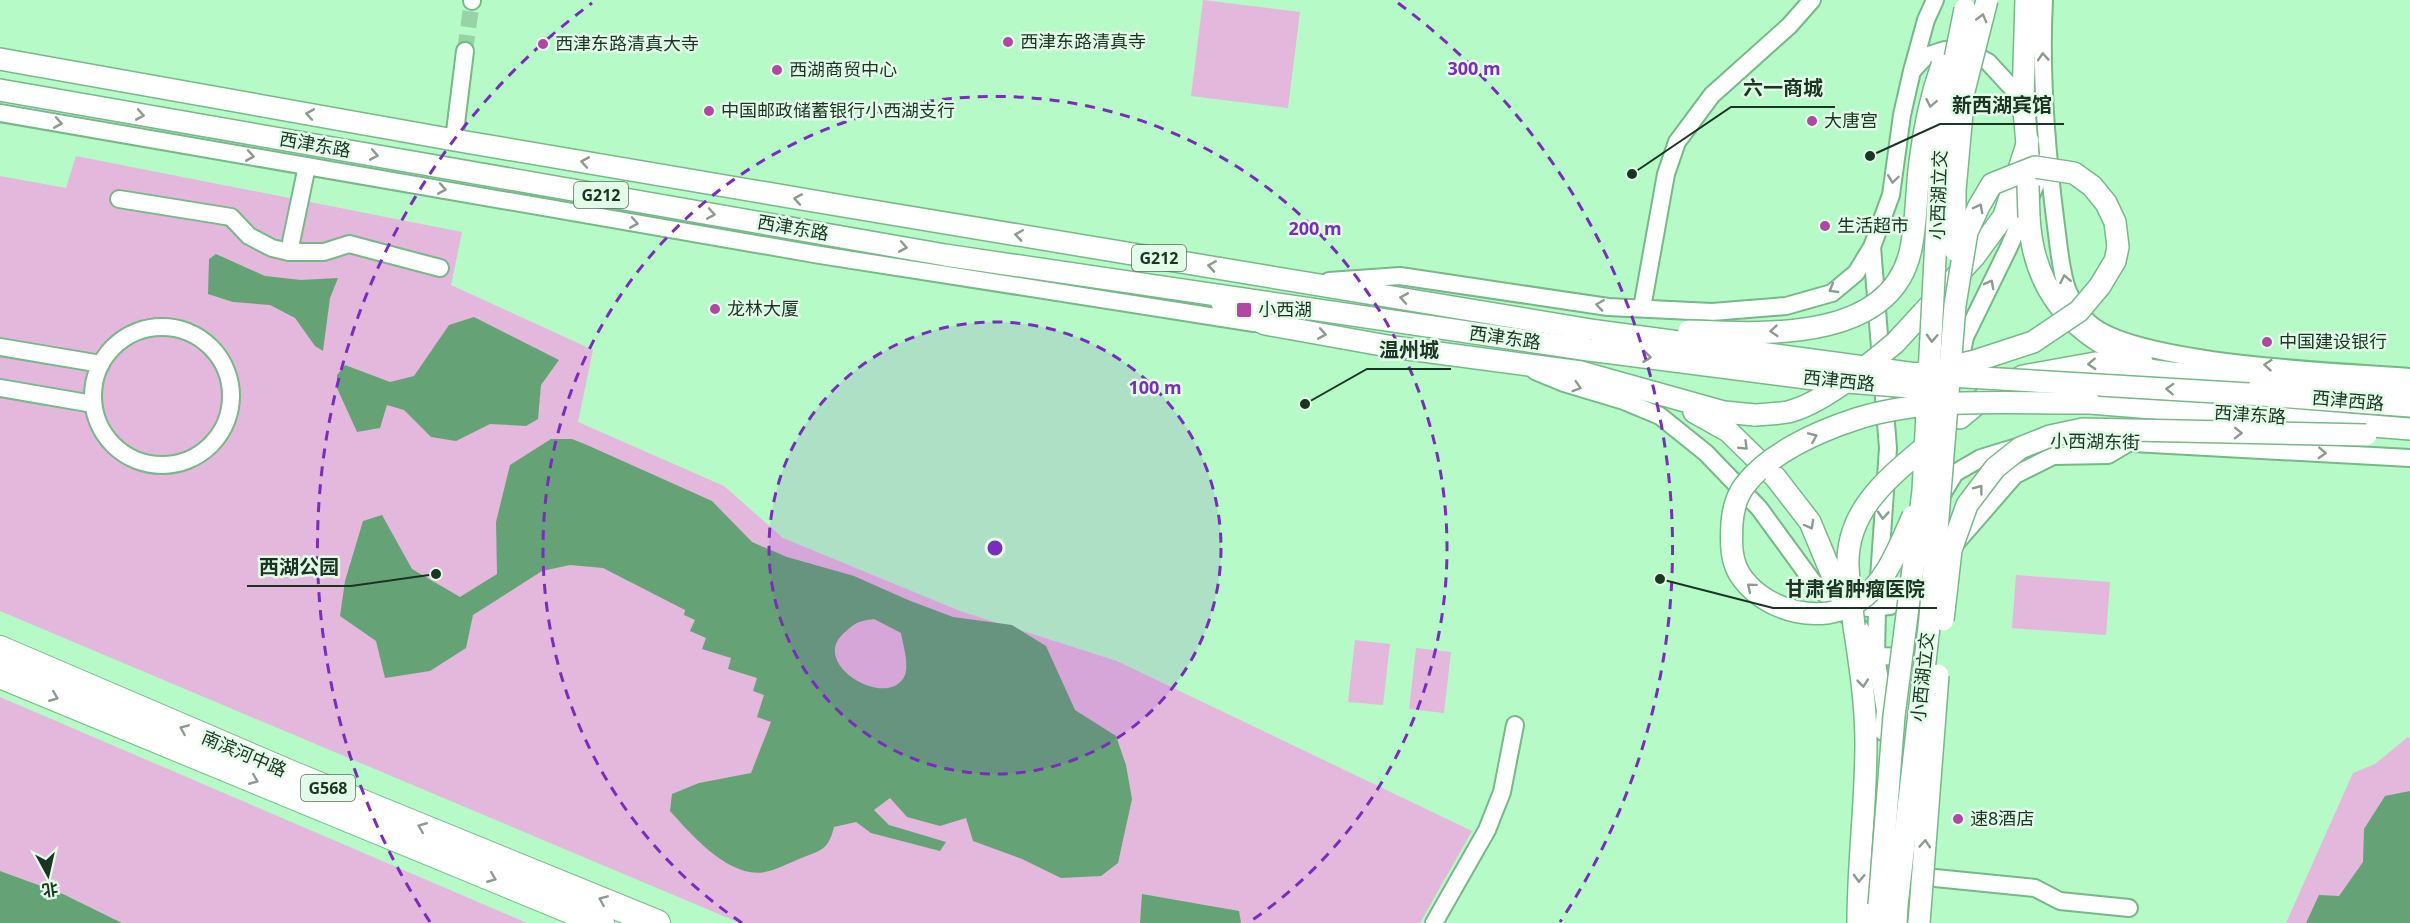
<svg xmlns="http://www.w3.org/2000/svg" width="2410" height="923" font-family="'Noto Sans','Noto Sans SC',sans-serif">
<rect width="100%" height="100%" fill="#b6fac8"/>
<g fill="#e3b8dc">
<path d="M1203 0 1300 12 1288 108 1191 96Z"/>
<path d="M76 156 462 232 451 285 593 350 578 422 724 486 783 538 960 611 1117 661 1472 831 1420 923H740L0 611V176L66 188Z"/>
<path d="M2016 575 2110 582 2106 635 2012 628Z"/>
<path d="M1355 640 1390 644 1383 705 1348 702Z"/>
<path d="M1416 648 1451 652 1444 713 1409 709Z"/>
<path d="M0 697 527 923H122L63 894 2 872 0 871Z"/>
<path d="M2408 737 2410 738V923H2286L2353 773 2375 764Z"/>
</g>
<g fill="#65a376" fill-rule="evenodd">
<path d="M216 254 265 276 301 280 338 278 330 298 323 351 315 346 295 318 270 305 233 302 208 294 209 259Z"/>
<path d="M474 317 559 360 541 385 538 419 526 426 490 424 456 441 431 437 404 410 387 405 380 428 357 432 337 388V375L345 365 390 382 414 376 449 325Z"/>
<path d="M551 439H572L587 445 712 501 752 542 787 557 854 576 908 600 953 617 1012 625 1046 646 1075 710 1116 736 1126 765 1132 799 1118 863 1101 876 1061 878 1022 859 973 841 966 818 940 826 907 817 890 798 874 810 889 825 946 842 940 851 871 833 856 822 834 827C828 851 821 850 799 859 789 863 776 870 765 872 729 879 691 834 670 811L672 794 699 783 751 773 771 722 757 717 764 695 753 691 757 678 728 669 731 658 702 649 706 638 690 631 695 620 684 615 685 610 603 568 570 565 542 571 473 615 466 648 430 671 385 678 376 641 340 616 345 581 363 521 382 515 412 569 460 597 497 574 496 522 510 465ZM874 619 901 633C903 645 909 663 905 675 890 711 811 666 842 635 855 623 857 621 874 619Z"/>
<path d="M2410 791V923H2306L2319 895 2339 896 2363 862 2364 829 2385 796Z"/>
<path d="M0 871 63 894 122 923H0Z"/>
<path d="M1142 894 1239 911 1241 923H1140Z"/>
</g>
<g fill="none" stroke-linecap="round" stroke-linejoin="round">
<path stroke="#97d3a7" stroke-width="16" stroke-dasharray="16 8" stroke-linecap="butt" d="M465 51 472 1"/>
<defs>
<g id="minor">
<path d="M2044 0C2040 72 2046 146 2055 218 2058 239 2060 269 2067 289 2071 299 2079 313 2086 320 2127 365 2345 372 2410 377"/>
<path d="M472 1V0"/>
<path d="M1913 70 1926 56 1945 50 1967 51 1988 62 2023 100"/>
<path d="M0 113 820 255 1254 323"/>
<path d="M454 140 465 51"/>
<path d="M119 199 231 217 249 236 272 248 289 252H324L349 244 440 268"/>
<path d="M289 252 307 166"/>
<path d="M1329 281 1400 276 1608 307 1712 312 1786 306 1832 293 1856 273 1872 247"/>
<path d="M1642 308 1666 174 1677 142 1712 95 1789 26 1812 0"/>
<circle cx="162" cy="396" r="69"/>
<path d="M0 347 101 364"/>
<path d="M1535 371 1564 383 1624 401 1660 416 1706 453 1759 508 1813 582 1860 628 1876 656 1885 711 1883 732"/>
<path d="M1957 375 1965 337 2009 247 2047 158"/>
<path d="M0 388 93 404"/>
<path d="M2060 439 2410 458"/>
<path d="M1940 498 1955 473 1981 458 2017 447"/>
<path d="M1956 543 2015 475 2053 456 2108 455 2130 442"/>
<path d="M1868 608 1890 606 1917 587"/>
<path d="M1911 657 1876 656 1877 607 1888 448 1872 247 1891 195 1902 115 1912 71 1926 20 1935 0"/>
<path d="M1905 875 2035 888 2060 901 2129 908"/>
<path d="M1434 923 1487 830 1502 792 1515 725"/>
</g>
<g id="major">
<path d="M2026 0 2023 100 2028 155"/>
<path d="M0 59 454 140 855 208 1597 331"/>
<path d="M0 90 945 255 1589 350"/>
<path d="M2029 217C2033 292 2074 337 2142 362"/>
<path d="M1222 303 1265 324 1393 347 1581 372 1724 412 1755 415"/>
<path d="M1895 343 1974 257 2004 216 2028 141"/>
<path d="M2249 394 2410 406"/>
<path d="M2090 403 2410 429"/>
<path d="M1694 412 1728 431 1776 478"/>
<path d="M1960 418 1984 398 2023 376 2095 363 2171 373 2410 388"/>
<path d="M1854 626C1860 665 1866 704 1866 744 1866 804 1858 863 1858 923"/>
<path d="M1878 923 1879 905"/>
<path d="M1896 923 1897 905"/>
</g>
<g id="highway">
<path d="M0 649 294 775 657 923"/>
<path d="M0 675 601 923"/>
</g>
</defs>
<use href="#minor" stroke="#76b888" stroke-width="20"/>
<use href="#major" stroke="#76b888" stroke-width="24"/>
<use href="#highway" stroke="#76b888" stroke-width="28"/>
<use href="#minor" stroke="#fff" stroke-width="16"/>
<use href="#major" stroke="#fff" stroke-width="21"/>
<use href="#highway" stroke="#fff" stroke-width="26"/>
<defs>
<g id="major-bridge">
<path d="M2028 186 2029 217"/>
<path d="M1955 250V190L1964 91 1987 0"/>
<path d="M1597 331 1916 374 2249 394"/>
<path d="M1689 331C1762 334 1893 343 1911 248 1917 220 1916 191 1920 162 1924 129 1931 96 1942 65"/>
<path d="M1589 350 1822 380 1923 388"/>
<path d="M1755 415C1765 414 1777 414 1788 412 1822 404 1867 366 1895 343"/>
<path d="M1776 478 1810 522 1845 606"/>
<path d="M1913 516C1899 547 1886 584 1857 602 1822 625 1768 612 1743 579 1730 563 1731 542 1732 523 1733 511 1737 495 1745 485 1769 453 1819 431 1856 419 1927 396 2016 404 2090 403"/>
<path d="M1943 620 1951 550 1967 505 1995 468 2020 448 2050 436 2083 429 2366 435"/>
<path d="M1854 626C1852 606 1849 586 1848 566 1846 508 1892 475 1932 441"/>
<path d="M1879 905 1894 716 1923 491 1942 123 1965 9"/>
<path d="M1897 905 1930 618 1955 305 1967 232 1979 206 1992 184 2035 167 2074 173 2092 186 2106 203 2115 222 2118 247 2115 261 2100 286 2079 311 2033 342 1975 361 1916 374"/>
<path d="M1919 923 1938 675"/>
</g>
</defs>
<use href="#major-bridge" stroke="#76b888" stroke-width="24" stroke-linecap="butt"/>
<use href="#major-bridge" stroke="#fff" stroke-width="21"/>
</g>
<defs><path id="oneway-chevron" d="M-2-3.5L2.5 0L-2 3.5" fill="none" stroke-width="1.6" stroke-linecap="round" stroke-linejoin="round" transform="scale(1.5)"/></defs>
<g stroke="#8c9a90">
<use href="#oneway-chevron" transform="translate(1982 18) rotate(-75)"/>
<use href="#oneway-chevron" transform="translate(2043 57) rotate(-94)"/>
<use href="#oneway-chevron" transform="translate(1931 103) rotate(101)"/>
<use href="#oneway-chevron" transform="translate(310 114) rotate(-170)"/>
<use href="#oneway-chevron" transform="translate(140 115) rotate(10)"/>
<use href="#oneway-chevron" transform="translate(58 123) rotate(10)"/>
<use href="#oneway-chevron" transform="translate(374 155) rotate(10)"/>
<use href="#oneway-chevron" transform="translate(250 156) rotate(10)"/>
<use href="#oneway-chevron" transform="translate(585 162) rotate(-170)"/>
<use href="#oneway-chevron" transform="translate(1893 179) rotate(98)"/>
<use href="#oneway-chevron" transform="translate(442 189) rotate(10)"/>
<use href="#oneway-chevron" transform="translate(798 199) rotate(-170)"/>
<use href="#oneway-chevron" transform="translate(1979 208) rotate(-62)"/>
<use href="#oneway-chevron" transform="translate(711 214) rotate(10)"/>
<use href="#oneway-chevron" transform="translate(634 223) rotate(10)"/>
<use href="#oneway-chevron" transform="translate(1019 235) rotate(-171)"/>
<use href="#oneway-chevron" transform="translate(903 247) rotate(10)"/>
<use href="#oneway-chevron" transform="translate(1212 266) rotate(-171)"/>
<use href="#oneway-chevron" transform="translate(2065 279) rotate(-101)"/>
<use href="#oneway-chevron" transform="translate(1990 284) rotate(-62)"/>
<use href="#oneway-chevron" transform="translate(1833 289) rotate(149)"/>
<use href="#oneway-chevron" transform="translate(1404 298) rotate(-170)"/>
<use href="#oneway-chevron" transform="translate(1600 305) rotate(-172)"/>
<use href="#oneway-chevron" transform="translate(1774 331) rotate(175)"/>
<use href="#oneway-chevron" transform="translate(1322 334) rotate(10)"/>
<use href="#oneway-chevron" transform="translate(1932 338) rotate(93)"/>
<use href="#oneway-chevron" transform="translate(1647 357) rotate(7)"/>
<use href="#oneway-chevron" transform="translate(2092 364) rotate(177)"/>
<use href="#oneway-chevron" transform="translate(2268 365) rotate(-175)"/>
<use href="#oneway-chevron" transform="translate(1577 387) rotate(17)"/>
<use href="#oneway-chevron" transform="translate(2170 389) rotate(-177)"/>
<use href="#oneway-chevron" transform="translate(2238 433) rotate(1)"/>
<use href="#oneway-chevron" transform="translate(1813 437) rotate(-23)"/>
<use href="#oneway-chevron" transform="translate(1744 446) rotate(44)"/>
<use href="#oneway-chevron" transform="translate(2322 453) rotate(3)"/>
<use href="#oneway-chevron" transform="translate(1979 489) rotate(-53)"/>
<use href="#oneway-chevron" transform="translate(1883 515) rotate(94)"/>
<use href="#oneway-chevron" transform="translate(1810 525) rotate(61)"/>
<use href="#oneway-chevron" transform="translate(1751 587) rotate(-140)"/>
<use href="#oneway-chevron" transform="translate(1863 683) rotate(84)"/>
<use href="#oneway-chevron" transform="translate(54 697) rotate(22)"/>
<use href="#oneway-chevron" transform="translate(184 729) rotate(-157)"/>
<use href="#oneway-chevron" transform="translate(254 780) rotate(22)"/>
<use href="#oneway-chevron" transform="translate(422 827) rotate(-158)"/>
<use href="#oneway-chevron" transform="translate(1925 844) rotate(-86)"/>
<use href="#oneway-chevron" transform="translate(492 878) rotate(22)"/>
<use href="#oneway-chevron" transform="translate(1859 878) rotate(92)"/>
<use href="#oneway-chevron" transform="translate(603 900) rotate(-157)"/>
</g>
<circle cx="995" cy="548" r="226" fill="#7b2cbf" fill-opacity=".12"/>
<g fill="none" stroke="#7b2cbf" stroke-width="3" stroke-dasharray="10 8">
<circle cx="995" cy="548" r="226"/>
<path d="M742 923A452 452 0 1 1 1248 923"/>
<path d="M430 922A678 678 0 0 1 592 3M1398 3A678 678 0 0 1 1560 922"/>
</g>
<g fill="#b246a5" stroke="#e2fce8" stroke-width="2">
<circle cx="1008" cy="42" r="6"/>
<circle cx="543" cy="44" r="6"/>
<circle cx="777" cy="70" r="6"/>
<circle cx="709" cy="111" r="6"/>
<circle cx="1812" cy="121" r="6"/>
<circle cx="1825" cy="226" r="6"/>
<circle cx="715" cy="309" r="6"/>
<rect x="1236" y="302" width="16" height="16" rx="3"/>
<circle cx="2267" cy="342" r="6"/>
<circle cx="1958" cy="819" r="6"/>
</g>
<g text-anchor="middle" stroke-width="5" stroke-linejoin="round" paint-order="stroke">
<g fill="#e2fce8" stroke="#56715d" stroke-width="1.5">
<rect x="574" y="182" width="54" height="26" rx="4.5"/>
<rect x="1132" y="245" width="54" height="26" rx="4.5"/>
<rect x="301" y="775" width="54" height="26" rx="4.5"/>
</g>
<g font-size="16" font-weight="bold" fill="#1a3522">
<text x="601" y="201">G212</text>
<text x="1159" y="264">G212</text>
<text x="328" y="794">G568</text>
</g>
<g font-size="18" fill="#1a3522" stroke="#e2fce8" text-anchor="start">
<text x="1020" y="48">西津东路清真寺</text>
<text x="555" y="50">西津东路清真大寺</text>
<text x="789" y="76">西湖商贸中心</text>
<text x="721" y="117">中国邮政储蓄银行小西湖支行</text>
<text x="1824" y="127">大唐宫</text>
<text x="1837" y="232">生活超市</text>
<text x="727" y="315">龙林大厦</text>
<text x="1258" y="316">小西湖</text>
<text x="2279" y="348">中国建设银行</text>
<text x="1970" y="825">速8酒店</text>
</g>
<g font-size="18" fill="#1a3522" stroke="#e2fce8">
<text transform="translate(315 145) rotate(10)" y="6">西津东路</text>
<text transform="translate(1939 195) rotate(-88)" y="6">小西湖立交</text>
<text transform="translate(793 228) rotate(10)" y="6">西津东路</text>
<text transform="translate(1505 338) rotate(8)" y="6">西津东路</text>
<text transform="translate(1839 381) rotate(6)" y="6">西津西路</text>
<text transform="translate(2348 401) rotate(5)" y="6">西津西路</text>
<text transform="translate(2250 415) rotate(4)" y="6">西津东路</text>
<text transform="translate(2095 442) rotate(1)" y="6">小西湖东街</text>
<text transform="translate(1923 677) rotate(-84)" y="6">小西湖立交</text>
<text transform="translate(244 754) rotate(23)" y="6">南滨河中路</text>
</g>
</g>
<circle cx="995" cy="548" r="9" fill="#7b2cbf" stroke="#e2fce8" stroke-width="3"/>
<g font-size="18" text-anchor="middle" font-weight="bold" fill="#7b2cbf" stroke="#e2fce8" stroke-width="5" stroke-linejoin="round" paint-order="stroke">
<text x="1474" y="75">300 m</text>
<text x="1315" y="235">200 m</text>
<text x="1155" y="394">100 m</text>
</g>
<path fill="none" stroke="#1a3522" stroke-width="2" d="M1632 174L1731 107H1835M1870 156L1940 124H2064M1305 404L1367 369H1451M436 574L351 586H247M1660 579L1773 608H1937"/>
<g fill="#1a3522" stroke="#e2fce8" stroke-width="2">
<circle cx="1632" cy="174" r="6"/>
<circle cx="1870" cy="156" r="6"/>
<circle cx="1305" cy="404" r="6"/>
<circle cx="436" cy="574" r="6"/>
<circle cx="1660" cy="579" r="6"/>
</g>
<g font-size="20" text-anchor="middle" font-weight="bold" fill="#1a3522" stroke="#e2fce8" stroke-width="5" stroke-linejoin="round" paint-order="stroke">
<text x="1783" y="95">六一商城</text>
<text x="2002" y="112">新西湖宾馆</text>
<text x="1409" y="357">温州城</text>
<text x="299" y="574">西湖公园</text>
<text x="1855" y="596">甘肃省肿瘤医院</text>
</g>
<g transform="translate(48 875) rotate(172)" stroke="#e2fce8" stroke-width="4.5" paint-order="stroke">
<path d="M0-4.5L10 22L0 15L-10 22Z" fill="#1a3522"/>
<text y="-9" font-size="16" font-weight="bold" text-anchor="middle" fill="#1a3522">北</text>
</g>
</svg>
